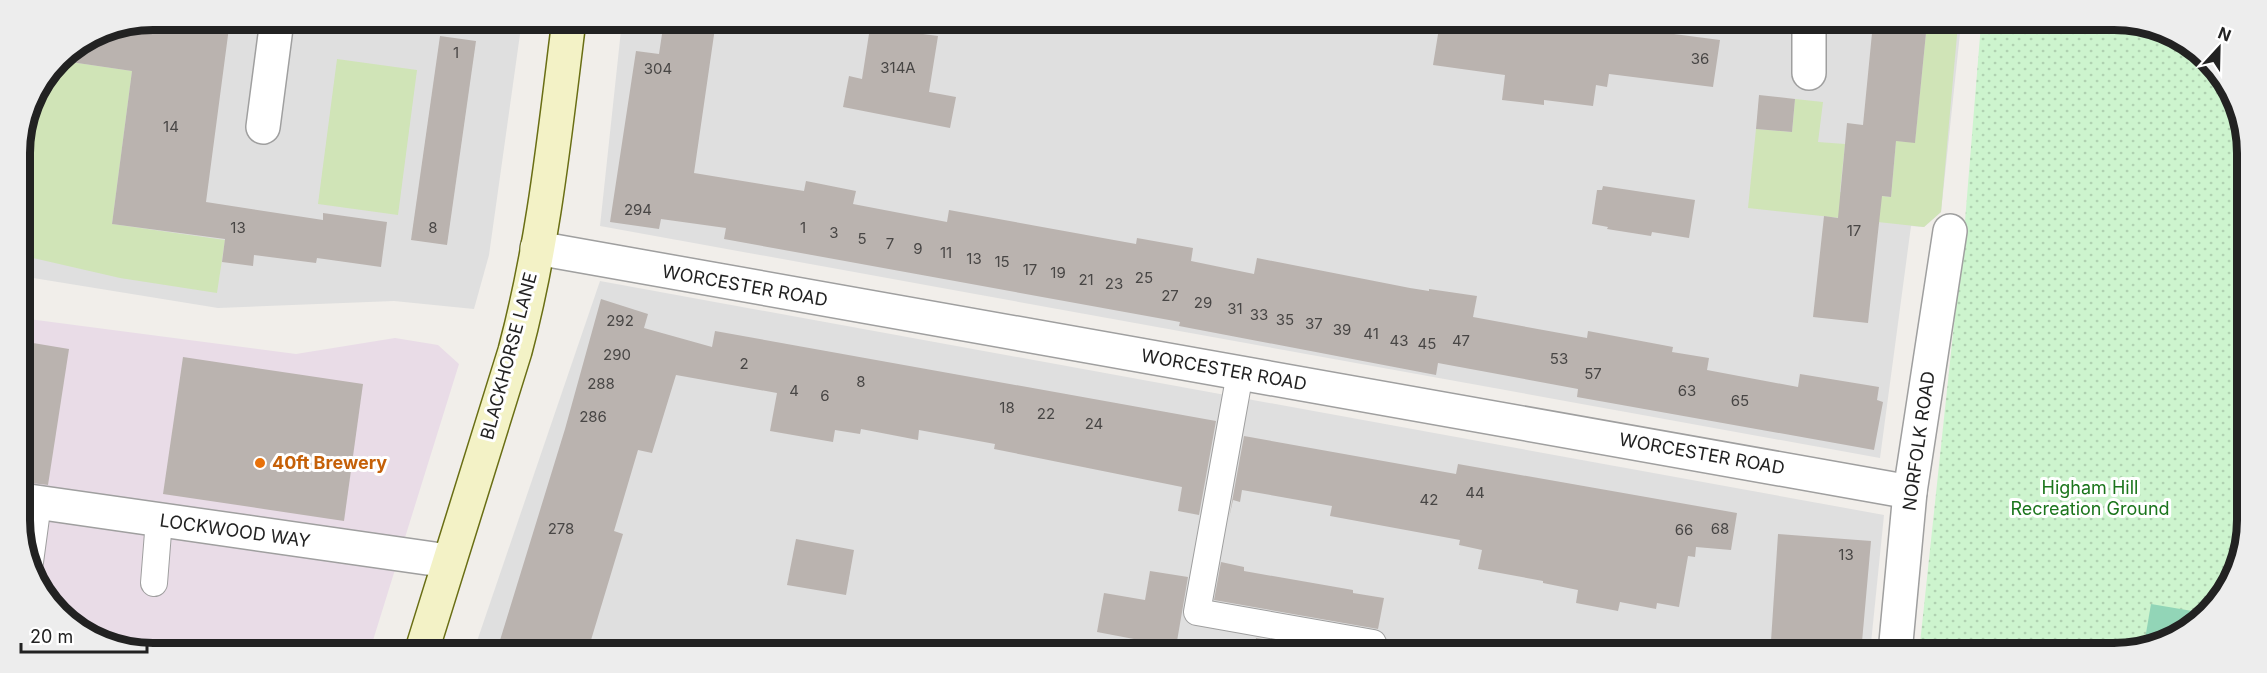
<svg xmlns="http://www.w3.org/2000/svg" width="2267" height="673" font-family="Inter,sans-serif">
<defs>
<pattern id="park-dots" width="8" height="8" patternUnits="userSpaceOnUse" patternTransform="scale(1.5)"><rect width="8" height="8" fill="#cdf4ce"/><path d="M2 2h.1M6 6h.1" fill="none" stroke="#b0d1b1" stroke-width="1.8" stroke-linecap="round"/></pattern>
</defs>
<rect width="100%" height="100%" fill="#f1eeea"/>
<g fill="#dfdfdf">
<path d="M153 20H522L489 255 474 309 394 301 218 308 21 276 20 144 30 101 59 58 102 30Z"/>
<path d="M622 21 1961 24 1941 212 1924 227 1911 226 1880 458 600 226Z"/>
<path d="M600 281 1884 515 1870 653 474 650Z"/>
</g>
<path fill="#e9dce7" d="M21 318 296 354 395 338 438 345 459 364 370 650 118 649 53 608 22 546Z"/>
<g fill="#d0e4b7">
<path d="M1927 23 1958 24 1941 212 1924 227 1748 208 1756 129 1792 132 1795 99 1823 102 1818 142 1845 144 1840 192 1891 197 1896 141 1915 142Z"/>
<path d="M337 59 417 70 398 215 318 204Z"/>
<path d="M57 60 132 71 112 224 225 240 217 293 120 278 20 255V144L30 101Z"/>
</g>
<path fill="url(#park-dots)" d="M1981 24H2149L2209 59 2245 127 2243 555 2196 626 2123 653H1919L1965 221Z"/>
<path fill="#92d5b7" d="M2151 604 2204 613 2196 626 2144 645Z"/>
<g fill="#bab3af">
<path d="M149 20 187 25 188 20H230L206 202 323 220V213L387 222 381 267 317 258 316 263 254 255 253 266 222 262 225 239 112 224 132 71 57 60 102 30Z"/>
<path d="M664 21H716L694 173 804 191 806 181 856 191 853 204 947 222 949 210 1136 244 1137 238 1193 248 1191 261 1254 274 1257 258 1410 288 1429 291V289L1477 296 1473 317 1587 338 1588 331 1673 347 1672 352 1709 358 1707 370 1798 387 1800 374 1879 387 1877 400 1883 402 1874 450 1577 397 1578 389 1438 363 1436 375 1179 326 1180 322 724 239 726 228 661 219 659 229 610 222 636 51 659 54Z"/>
<path d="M871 21H925L923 34 938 36 929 92 956 97 950 128 843 107 849 76 862 79Z"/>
<path d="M1440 22 1589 23 1720 40 1713 87 1609 74 1607 87 1596 85 1593 106 1544 100V105L1502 100 1505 75 1433 65Z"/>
<path d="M1873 23H1927L1915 143 1896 141 1891 197 1882 196 1868 323 1813 317 1824 216 1838 218 1847 123 1863 125Z"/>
<path d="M440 36 476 41 447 245 411 240Z"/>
<path d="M1759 95 1795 99 1792 132 1756 129Z"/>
<path d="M1603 186 1695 200 1689 238 1652 232 1651 236 1607 229 1608 227 1592 224 1597 190H1602Z"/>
<path d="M601 299 648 314 644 328 712 347 715 331 1216 421 1199 515 1178 511 1182 487 994 449 995 444 919 430 918 440 861 429 860 434 835 430 833 442 770 431 777 393 676 375 652 453 638 450 614 531 623 534 588 650H497L565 429Z"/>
<path d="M21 341 69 349 48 485 22 482Z"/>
<path d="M183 357 363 384 344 521 163 494Z"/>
<path d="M1244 436 1456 474 1458 464 1737 513 1731 550 1696 547 1695 557 1688 556 1679 607 1657 603 1656 609 1620 602 1618 611 1576 603 1578 590 1543 583V581L1478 569 1482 550 1459 545 1460 540 1330 516 1332 506 1242 490 1240 502 1233 500 1229 518Z"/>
<path d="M1778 534 1871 541 1861 653H1807L1808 644 1771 641Z"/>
<path d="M796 539 854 550 846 595 787 585Z"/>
<path d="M1221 562 1244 567V571L1353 590V593L1384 598 1378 629 1214 600Z"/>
<path d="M1150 571 1188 577 1176 647 1097 632 1104 593 1145 600Z"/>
<path d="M1256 638 1317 648 1316 652 1254 651Z"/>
</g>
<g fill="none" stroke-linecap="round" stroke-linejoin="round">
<defs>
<g id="service">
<path d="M1240 373 1197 612 1373 643"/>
<path d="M30 562 38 503"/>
<path d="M154 583 159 520"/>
</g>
<g id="minor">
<path d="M1809 73V23"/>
<path d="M263 127 277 20"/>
<path d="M537 248 1910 492"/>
<path d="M22 500 448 561"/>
<path d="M1895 653 1910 492 1950 231"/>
</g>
<path id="secondary" d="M422 650 515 351C544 243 555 131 569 20"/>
</defs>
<use href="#service" stroke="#9f9f9f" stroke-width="28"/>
<use href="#minor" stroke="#9f9f9f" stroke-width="36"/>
<use href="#secondary" stroke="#696e14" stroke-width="36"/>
<use href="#service" stroke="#fff" stroke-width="26"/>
<use href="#minor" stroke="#fff" stroke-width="33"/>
<use href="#secondary" stroke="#f3f2c6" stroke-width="33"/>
</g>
<circle fill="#e8710a" stroke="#fff" stroke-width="2" cx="260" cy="463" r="6"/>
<g text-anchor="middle" stroke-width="6" stroke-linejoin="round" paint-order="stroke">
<g font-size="15" fill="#484645">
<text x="456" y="58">1</text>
<text x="1700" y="64">36</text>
<text x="898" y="73">314A</text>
<text x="658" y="74">304</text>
<text x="171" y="132">14</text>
<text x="638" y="215">294</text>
<text x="238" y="233">13</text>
<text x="433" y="233">8</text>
<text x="803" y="233">1</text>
<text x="1854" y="236">17</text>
<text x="834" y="238">3</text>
<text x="862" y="244">5</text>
<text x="890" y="249">7</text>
<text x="918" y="254">9</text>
<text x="946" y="258">11</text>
<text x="974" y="264">13</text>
<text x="1002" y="267">15</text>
<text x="1030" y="275">17</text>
<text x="1058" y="278">19</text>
<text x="1144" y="283">25</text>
<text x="1086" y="285">21</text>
<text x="1114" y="289">23</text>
<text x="1170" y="301">27</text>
<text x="1203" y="308">29</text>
<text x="1235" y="314">31</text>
<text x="1259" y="320">33</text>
<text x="1285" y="325">35</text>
<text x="620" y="326">292</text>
<text x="1314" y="329">37</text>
<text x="1342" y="335">39</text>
<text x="1371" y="339">41</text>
<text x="1399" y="346">43</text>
<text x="1461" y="346">47</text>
<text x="1427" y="349">45</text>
<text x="617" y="360">290</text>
<text x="1559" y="364">53</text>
<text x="744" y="369">2</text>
<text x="1593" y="379">57</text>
<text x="861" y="387">8</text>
<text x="601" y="389">288</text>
<text x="794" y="396">4</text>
<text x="1687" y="396">63</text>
<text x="825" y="401">6</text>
<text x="1740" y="406">65</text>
<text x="1007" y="413">18</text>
<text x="1046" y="419">22</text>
<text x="593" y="422">286</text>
<text x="1094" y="429">24</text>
<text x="1475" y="498">44</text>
<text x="1429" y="505">42</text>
<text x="561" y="534">278</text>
<text x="1720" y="534">68</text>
<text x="1684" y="535">66</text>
<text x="1846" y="560">13</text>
</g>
<g font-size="18" fill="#222" stroke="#fff">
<text transform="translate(745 286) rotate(10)" y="6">WORCESTER ROAD</text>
<text transform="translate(509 356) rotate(-75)" y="6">BLACKHORSE LANE</text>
<text transform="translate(1224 370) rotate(10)" y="6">WORCESTER ROAD</text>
<text transform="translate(1919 441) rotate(-82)" y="6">NORFOLK ROAD</text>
<text transform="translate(1702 454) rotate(10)" y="6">WORCESTER ROAD</text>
<text transform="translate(235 531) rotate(8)" y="6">LOCKWOOD WAY</text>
</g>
<g font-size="18" font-weight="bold" fill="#c56008" stroke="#fff" text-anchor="start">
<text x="272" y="469">40ft Brewery</text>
</g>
<g font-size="18" fill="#1b751c" stroke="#fff">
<text x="2090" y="494">Higham Hill<tspan x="2090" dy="21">Recreation Ground</tspan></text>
</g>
</g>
<path d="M0 0H2267V673H0ZM153 30H2114A123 123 0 0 1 2237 153V520A123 123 0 0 1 2114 643H153A123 123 0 0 1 30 520V153A123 123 0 0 1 153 30Z" fill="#ededed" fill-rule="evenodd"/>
<path fill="none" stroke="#222" stroke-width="8" d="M153 30H2114A123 123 0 0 1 2237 153V520A123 123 0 0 1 2114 643H153A123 123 0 0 1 30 520V153A123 123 0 0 1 153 30Z"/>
<g transform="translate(2219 48) rotate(22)" stroke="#ffffff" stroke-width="4.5" paint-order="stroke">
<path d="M0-4.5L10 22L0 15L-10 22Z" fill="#222222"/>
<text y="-9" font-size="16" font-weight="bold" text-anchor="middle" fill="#222222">N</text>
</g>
<path d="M21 643v9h126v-9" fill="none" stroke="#222222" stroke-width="3"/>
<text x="30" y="643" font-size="18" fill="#222222" stroke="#ffffff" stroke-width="4.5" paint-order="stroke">20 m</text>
</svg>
